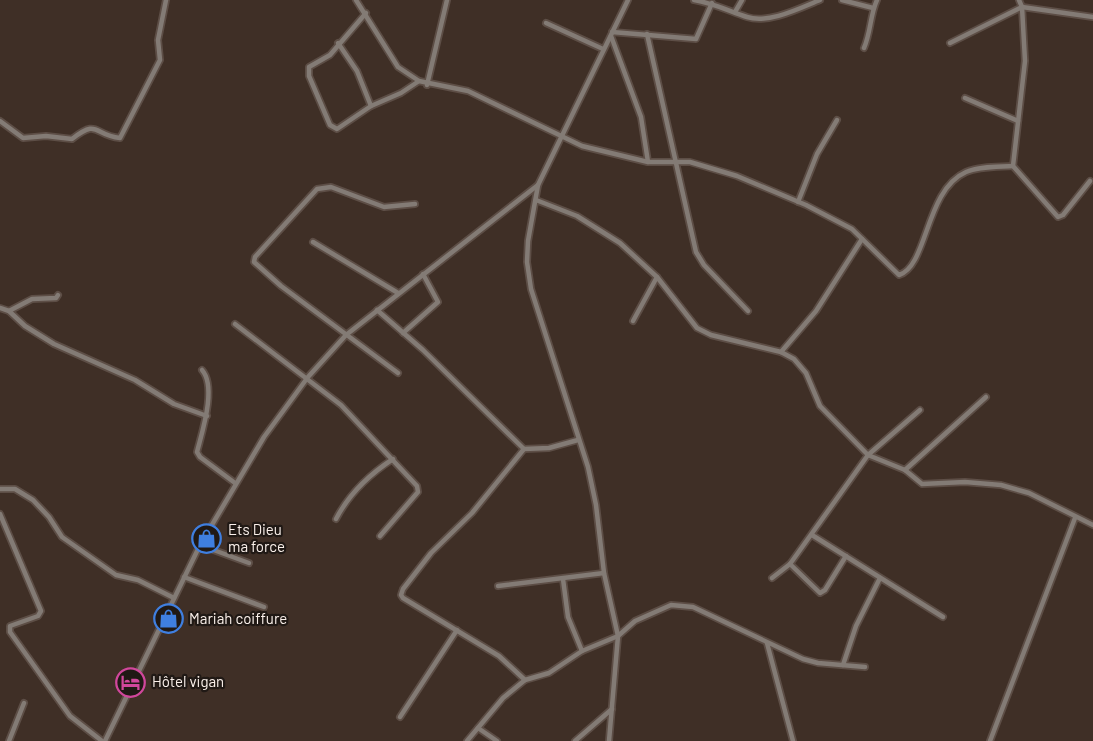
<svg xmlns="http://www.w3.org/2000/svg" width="1093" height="741" font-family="Barlow,sans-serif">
<rect width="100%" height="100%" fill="#3f2f26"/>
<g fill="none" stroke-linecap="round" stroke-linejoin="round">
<defs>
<g id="street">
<path d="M356 0 398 67 419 81 468 91 582 146 648 162H690L737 176 806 205 852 229 899 275C928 266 925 190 966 172 980 166 998 167 1013 166"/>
<path d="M694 0C713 3 729 11 747 17 769 24 800 8 820 0"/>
<path d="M842 0 873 8"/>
<path d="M1019 0 1022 7 1025 61 1013 166 1058 217 1063 215 1090 181"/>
<path d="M735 12 742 0"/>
<path d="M366 13 330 55 309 67V76L330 125 337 129 371 106 401 93 419 81"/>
<path d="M546 23 603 49"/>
<path d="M612 32 696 39 712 3"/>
<path d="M647 34 696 252 704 265 748 311"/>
<path d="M611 36 641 117 648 162"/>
<path d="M338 43 357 71 371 106"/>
<path d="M950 43 1022 7 1093 17"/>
<path d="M864 48C871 32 870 15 877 0"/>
<path d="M427 85 447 0"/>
<path d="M965 98 1018 121"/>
<path d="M0 121 23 138 46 136 72 139C99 118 93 135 120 138L160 60 158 40 166 0"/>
<path d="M536 200 577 216 620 243 657 277 697 328 711 335 781 352 794 359 806 373 820 406 868 455 905 470 922 484 965 482 1001 485 1029 493 1093 525"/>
<path d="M798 202 817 154 837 120"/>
<path d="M313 242 398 293"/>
<path d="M0 308 9 311 25 326 54 344 135 380 174 404 207 416"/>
<path d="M377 310 423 350 524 449"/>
<path d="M9 311 32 299 56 298 58 295"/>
<path d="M633 321 657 277"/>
<path d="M235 324 341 405 417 486 418 492 380 536"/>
<path d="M403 333 438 302 423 274"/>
<path d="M781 352 816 311 862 239"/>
<path d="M202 370C217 387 202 432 197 452L200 457 235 483"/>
<path d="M398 373 281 286 254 262 255 257 317 189 331 187 384 207 415 204"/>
<path d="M578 440 549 448 524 449 472 513 431 553 403 589 401 595 403 598 499 656 525 680 549 673 582 651 618 636 635 621 671 605 693 607 803 659 818 663 865 667"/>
<path d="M905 470 986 397"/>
<path d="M0 489H15L33 500 49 517 62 537 116 575 138 580 174 598"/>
<path d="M0 514 41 611 38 616 10 626V632L70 716 102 741"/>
<path d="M336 519C349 494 370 474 393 459"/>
<path d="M812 535 943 617"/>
<path d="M200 545 249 563"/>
<path d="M790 564 820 593 825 590 846 556"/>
<path d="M184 577 264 607"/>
<path d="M772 578 790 564 868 455 920 410"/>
<path d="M563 579 568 617 582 651"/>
<path d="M498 586 604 573"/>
<path d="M767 643 793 741"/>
<path d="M843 665 856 626 880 578"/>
<path d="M400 717 457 630"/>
<path d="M478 728 497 741"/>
<path d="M9 741 24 703"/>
<path d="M105 741 200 545 264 437 308 377 346 335 538 185"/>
<path d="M467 741 503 698 525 680"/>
<path d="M575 741 612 709"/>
<path d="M609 741 618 636 604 573 596 505 588 467 531 289 527 262 528 241 538 185 628 0"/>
<path d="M990 741 1075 518"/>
</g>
</defs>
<use href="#street" stroke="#5d4e46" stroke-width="8"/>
<use href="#street" stroke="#837b75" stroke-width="4.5"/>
</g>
<defs>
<symbol id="shop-ring" viewBox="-11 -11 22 22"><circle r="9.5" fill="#201915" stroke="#3f7fe0" stroke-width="1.5"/><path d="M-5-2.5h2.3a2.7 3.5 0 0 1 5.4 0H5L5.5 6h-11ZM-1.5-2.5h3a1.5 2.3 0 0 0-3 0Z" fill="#3f7fe0"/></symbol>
<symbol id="hotel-ring" viewBox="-11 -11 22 22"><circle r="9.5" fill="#201915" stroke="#d1479c" stroke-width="1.5"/><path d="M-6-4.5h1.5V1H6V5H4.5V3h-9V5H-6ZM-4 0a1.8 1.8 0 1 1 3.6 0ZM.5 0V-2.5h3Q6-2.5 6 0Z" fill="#d1479c"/></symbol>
</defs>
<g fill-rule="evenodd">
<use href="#shop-ring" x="190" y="522" width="33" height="33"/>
<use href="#shop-ring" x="152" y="602" width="33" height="33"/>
<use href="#hotel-ring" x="114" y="666" width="33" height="33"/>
</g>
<g text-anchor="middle" stroke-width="4.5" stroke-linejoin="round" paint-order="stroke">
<g font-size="15" fill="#fbf1eb" stroke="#201915" text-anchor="start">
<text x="228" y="535">Ets Dieu<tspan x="228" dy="17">ma force</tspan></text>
<text x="189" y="624">Mariah coiffure</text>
<text x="152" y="687">Hôtel vigan</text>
</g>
</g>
</svg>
